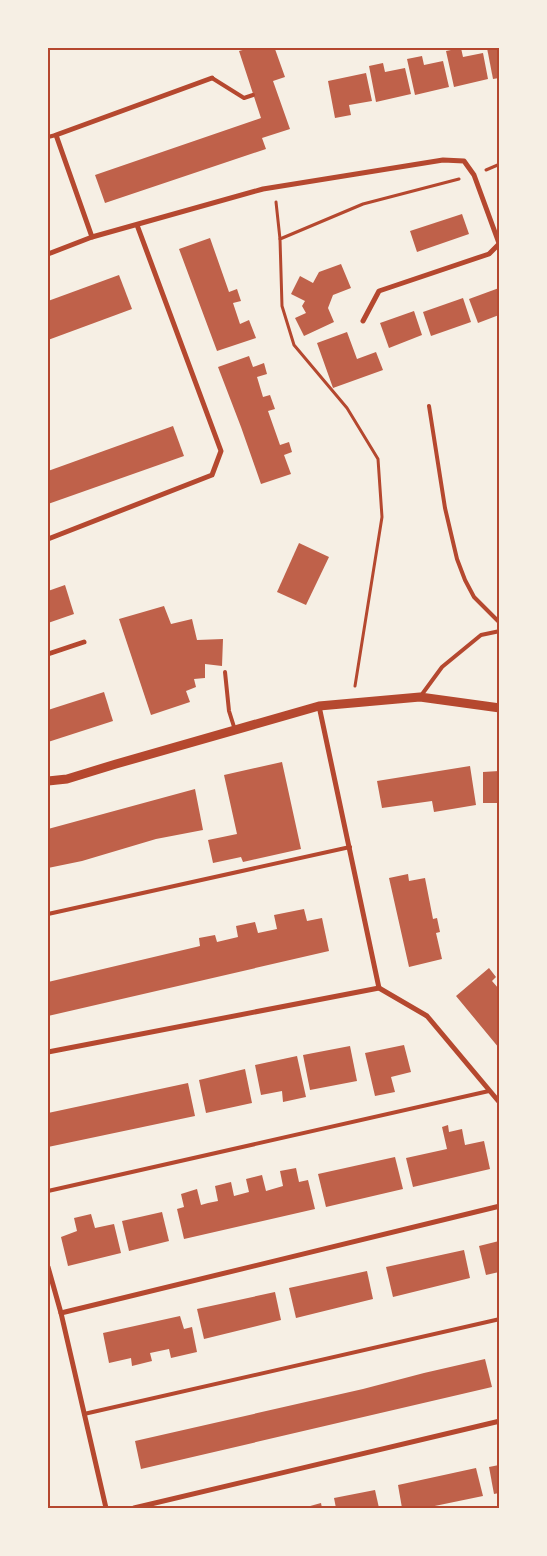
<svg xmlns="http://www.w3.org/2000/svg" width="547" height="1556" font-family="'PT Sans Narrow',sans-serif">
<rect width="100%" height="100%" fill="#f6efe4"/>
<g fill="#bf614a">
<path d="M250 48H279L275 49 285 77 273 81 290 129 262 138 266 149 105 203 95 175 261 118 239 51Z"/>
<path d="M461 48 463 57 483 53 488 79 454 87 446 51Z"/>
<path d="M487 48H499V78L493 79Z"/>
<path d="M422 56 424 65 443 61 449 87 415 95 407 59Z"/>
<path d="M383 63 385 72 405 68 411 94 376 102 369 66Z"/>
<path d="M366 73 372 101 349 105 351 115 335 118 328 81Z"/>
<path d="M462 214 469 234 417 252 410 231Z"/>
<path d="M210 238 229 292 237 289 241 301 233 303 240 324 249 320 256 338 217 351 179 249Z"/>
<path d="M341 264 351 288 333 295 328 308 334 322 304 336 295 318 306 313 302 306 305 301 291 294 300 276 313 283 319 272Z"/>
<path d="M119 275 132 309 48 340V301Z"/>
<path d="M499 288V315L478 323 469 299Z"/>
<path d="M463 298 471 322 431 336 423 312Z"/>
<path d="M414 311 422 335 389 348 380 323Z"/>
<path d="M347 332 357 359 376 352 383 370 333 388 317 343Z"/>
<path d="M249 356 253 367 264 363 267 374 257 377 263 397 270 395 275 409 268 411 280 445 289 442 292 452 284 455 291 474 261 484 241 427 218 367Z"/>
<path d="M173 426 184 456 48 504V471Z"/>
<path d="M299 543 329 557 306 605 277 592Z"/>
<path d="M65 585 74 614 48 623V591Z"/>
<path d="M164 606 171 624 192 619 197 640 223 639 222 666 205 664V678L194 679 196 687 186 691 190 702 151 715 119 619Z"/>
<path d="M104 692 113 721 48 742V710Z"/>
<path d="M282 762 301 849 243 862 241 857 213 863 208 840 237 834 224 775Z"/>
<path d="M470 766 476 805 434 812 432 801 382 808 377 781Z"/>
<path d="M499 771V803H483V772Z"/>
<path d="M195 789 203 830 156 839 82 861 48 868V829Z"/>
<path d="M408 874 409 881 425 878 433 919 437 918 440 932 436 933 442 959 409 967 389 878Z"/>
<path d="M304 909 307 921 322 918 329 951 48 1016V982L196 947 200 946 199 938 215 935 217 942 238 937 236 926 255 922 258 933 277 929 274 915Z"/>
<path d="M489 968 496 977 492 981 499 989V1048L456 996Z"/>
<path d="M404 1045 411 1072 391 1077 395 1092 375 1096 365 1053Z"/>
<path d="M350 1046 357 1081 310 1090 303 1055Z"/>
<path d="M297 1056 306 1097 283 1102 282 1091 261 1095 255 1065Z"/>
<path d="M245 1069 252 1103 206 1113 199 1080Z"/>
<path d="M188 1083 195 1116 48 1147V1113Z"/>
<path d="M448 1125 449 1132 462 1129 465 1145 484 1141 490 1169 413 1187 406 1158 447 1149 442 1127Z"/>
<path d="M395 1157 403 1189 326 1207 318 1174Z"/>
<path d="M296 1168 299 1182 308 1180 315 1209 184 1239 177 1209 184 1207 181 1194 197 1189 201 1205 208 1203 218 1201 215 1186 231 1182 234 1196 249 1192 246 1179 262 1175 266 1191 283 1186 280 1171Z"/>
<path d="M162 1212 169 1241 129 1251 122 1221Z"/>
<path d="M91 1214 95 1228 114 1224 121 1253 68 1266 61 1237 77 1231 74 1218Z"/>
<path d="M499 1241V1272L486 1275 479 1246Z"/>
<path d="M464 1250 470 1278 393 1297 386 1267Z"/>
<path d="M367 1271 373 1299 296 1318 289 1288Z"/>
<path d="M275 1292 281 1320 204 1339 197 1309Z"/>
<path d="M180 1316 184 1329 192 1327 197 1352 171 1358 169 1349 150 1353 152 1361 132 1366 131 1358 109 1363 103 1333Z"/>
<path d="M485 1359 492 1387 141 1469 135 1441 363 1389 424 1373Z"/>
<path d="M499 1465V1493L494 1494 489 1467Z"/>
<path d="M476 1468 483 1496 425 1508H402L398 1485Z"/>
<path d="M375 1490 379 1508H336L334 1498Z"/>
<path d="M321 1503 322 1508H303Z"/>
</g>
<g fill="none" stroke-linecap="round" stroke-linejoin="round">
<g stroke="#b5482f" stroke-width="3">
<path d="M486 170 500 164"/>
<path d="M276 202 280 239"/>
<path d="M355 686 382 517 378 459 347 408 294 345 282 306 280 239 363 204 459 179"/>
</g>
<g stroke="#b5482f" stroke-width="4">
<path d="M212 78 244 98 253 95"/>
<path d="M48 137 56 135"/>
<path d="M429 406 445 508 457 559 465 580 474 597 500 623"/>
<path d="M225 672 229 711 235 730"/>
<path d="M420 697 442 667 481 635 500 631"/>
<path d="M48 914 350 847"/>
<path d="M48 1191 489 1091"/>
<path d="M84 1414 500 1319"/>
</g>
<g stroke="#b5482f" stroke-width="5">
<path d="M92 237 56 135 212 78"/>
<path d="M48 254 92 237 263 189 443 160 464 161 474 175 500 246"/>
<path d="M363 321 379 291 489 254 498 245"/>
<path d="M48 539 212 475 221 451 137 225"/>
<path d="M48 654 84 642"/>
<path d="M319 706 379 988"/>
<path d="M48 1052 379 988 427 1016 500 1103"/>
<path d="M48 1267 61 1313 106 1508"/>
<path d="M61 1313 500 1206"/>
<path d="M134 1508 500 1421"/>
</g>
<path stroke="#b5482f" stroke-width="9" d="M48 781 67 779 116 764 319 706 420 697 500 708"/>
</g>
<rect width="547" height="1556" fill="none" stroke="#f6efe4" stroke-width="98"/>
<rect x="49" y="49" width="449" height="1458" fill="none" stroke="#b5482f" stroke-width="2"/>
</svg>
